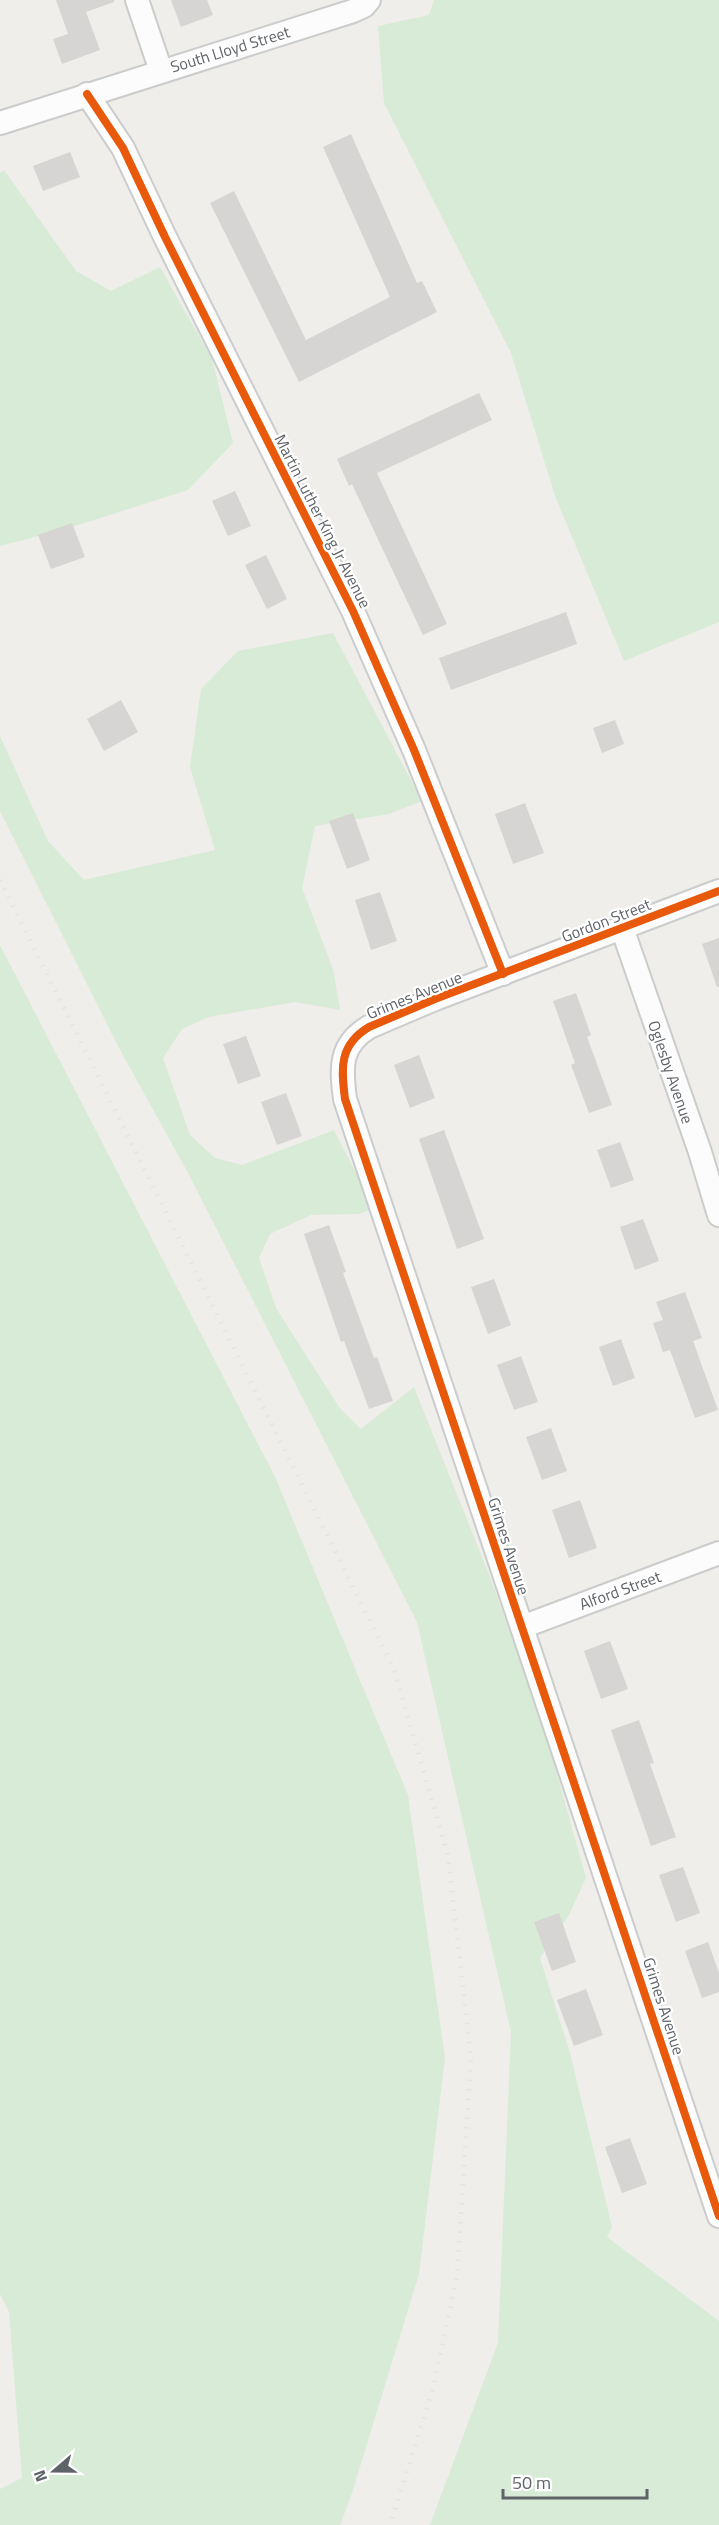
<svg xmlns="http://www.w3.org/2000/svg" width="719" height="2525" font-family="'Titillium Web',sans-serif">
<rect width="100%" height="100%" fill="#efeeea"/>
<g fill="#d8ebd6">
<path d="M434 0H719V622L624 661 555 496 511 353 384 103 378 26 429 15Z"/>
<path d="M4 170 76 271 111 291 160 267 212 359 233 443 188 490 69 528 0 546V173Z"/>
<path d="M333 633 422 801 389 814 315 826 302 888 333 969 340 1010 295 1002 209 1017 182 1029 163 1058 190 1135 215 1158 242 1165 334 1130 363 1187 370 1210 359 1214 311 1215 270 1234 259 1258 276 1308 339 1407 361 1429 414 1387 490 1577 544 1727 586 1878 569 1915 540 1958 570 2053 612 2227 607 2237 719 2321V2525H430L498 2343 511 2032 417 1622 187 1171 119 1048 0 811V736L48 841 84 880 215 850 190 767 201 689 238 651Z"/>
<path d="M0 945 275 1477 408 1795 445 2058 419 2274 352 2493 340 2525H0V2489L22 2478 9 2312 0 2294Z"/>
</g>
<g fill="#d6d5d3">
<path d="M56 0H114V2L86 12 100 50 62 64 53 39 68 34Z"/>
<path d="M171 0H207L213 15 181 27Z"/>
<path d="M351 134 417 283 422 281 437 312 299 382 210 203 234 191 306 340 390 297 323 147Z"/>
<path d="M70 152 80 177 43 191 33 166Z"/>
<path d="M479 393 492 420 377 473 447 624 423 635 352 484 349 486 337 459Z"/>
<path d="M235 491 251 526 228 536 212 501Z"/>
<path d="M72 523 85 557 51 569 38 535Z"/>
<path d="M266 555 287 599 267 609 245 565Z"/>
<path d="M566 612 577 644 451 690 439 658Z"/>
<path d="M121 700 138 732 104 751 87 719Z"/>
<path d="M615 720 624 744 602 753 593 728Z"/>
<path d="M525 803 544 853 513 864 495 814Z"/>
<path d="M353 813 370 860 347 869 329 821Z"/>
<path d="M380 892 397 941 371 950 355 900Z"/>
<path d="M719 938V987H717L702 944Z"/>
<path d="M576 993 591 1035 587 1037 612 1105 589 1113 571 1065 575 1063 553 1001Z"/>
<path d="M246 1036 261 1076 238 1084 223 1044Z"/>
<path d="M419 1055 435 1098 410 1108 394 1065Z"/>
<path d="M286 1093 302 1136 277 1145 261 1102Z"/>
<path d="M444 1130 484 1239 457 1249 419 1139Z"/>
<path d="M620 1142 634 1180 611 1188 597 1150Z"/>
<path d="M643 1219 659 1261 635 1270 620 1227Z"/>
<path d="M329 1225 346 1272 343 1273 374 1358 377 1357 393 1401 369 1409 344 1341 341 1342 304 1234Z"/>
<path d="M494 1279 511 1325 488 1334 471 1287Z"/>
<path d="M685 1292 702 1338 693 1341 718 1410 695 1418 670 1350 663 1352 653 1323 663 1320 656 1302Z"/>
<path d="M621 1339 635 1378 613 1386 599 1347Z"/>
<path d="M521 1356 538 1402 514 1410 497 1365Z"/>
<path d="M551 1428 567 1471 542 1480 526 1437Z"/>
<path d="M580 1500 597 1548 569 1558 552 1510Z"/>
<path d="M610 1641 628 1689 601 1699 584 1651Z"/>
<path d="M639 1720 654 1763 650 1764 676 1837 651 1846 611 1730Z"/>
<path d="M683 1867 700 1913 676 1922 659 1875Z"/>
<path d="M559 1913 576 1962 552 1971 534 1922Z"/>
<path d="M708 1942 719 1973V1992L702 1998 685 1951Z"/>
<path d="M586 1989 603 2035 574 2046 557 2000Z"/>
<path d="M630 2138 647 2184 622 2193 605 2147Z"/>
</g>
<g fill="none" stroke-linecap="round" stroke-linejoin="round">
<defs>
<g id="minor">
<path d="M137 0 161 71"/>
<path d="M87 94 123 148 165 237 353 611 414 750 503 974"/>
<path d="M0 123 353 11 364 6 369 0"/>
<path d="M719 891 435 999 369 1027C339 1045 341 1068 345 1099L719 2216"/>
<path d="M622 928 700 1152 719 1215"/>
<path d="M522 1627 719 1553"/>
</g>
</defs>
<use href="#minor" stroke="#cbcccc" stroke-width="26"/>
<use href="#minor" stroke="#fdfcfc" stroke-width="22"/>
<path stroke="#e4e4e4" stroke-width="4.5" stroke-dasharray="1.5 8" stroke-linecap="butt" d="M0 880 394 1669 448 1856 471 2058 457 2277 433 2388 390 2525"/>
<defs>
<g id="cycleway">
<path d="M87 94 123 148 165 237 353 611 414 750 503 974"/>
<path d="M719 891 435 999 369 1027C339 1045 341 1068 345 1099L719 2216"/>
</g>
</defs>
<use href="#cycleway" stroke="#fff" stroke-width="11"/>
<use href="#cycleway" stroke="#e8590c" stroke-width="8"/>
</g>
<g text-anchor="middle" stroke-width="4.5" stroke-linejoin="round" paint-order="stroke">
<g font-size="16" fill="#5f6368" stroke="#fff">
<text transform="translate(230 49) rotate(-17)" y="6">South Lloyd Street</text>
<text transform="translate(323 521) rotate(63)" y="6">Martin Luther King Jr Avenue</text>
<text transform="translate(606 920) rotate(-21)" y="6">Gordon Street</text>
<text transform="translate(414 995) rotate(-22)" y="6">Grimes Avenue</text>
<text transform="translate(671 1072) rotate(71)" y="6">Oglesby Avenue</text>
<text transform="translate(509 1546) rotate(72)" y="6">Grimes Avenue</text>
<text transform="translate(620 1590) rotate(-20)" y="6">Alford Street</text>
<text transform="translate(664 2006) rotate(72)" y="6">Grimes Avenue</text>
</g>
</g>
<g transform="translate(54 2471) rotate(250)" stroke="#ffffff" stroke-width="4.5" paint-order="stroke">
<path d="M0-4.5L10 22L0 15L-10 22Z" fill="#5f6368"/>
<text y="-9" font-size="16" font-weight="bold" text-anchor="middle" fill="#5f6368">N</text>
</g>
<path d="M503 2489v9h144v-9" fill="none" stroke="#5f6368" stroke-width="3"/>
<text x="512" y="2489" font-size="18" fill="#5f6368" stroke="#ffffff" stroke-width="4.5" paint-order="stroke">50 m</text>
</svg>
